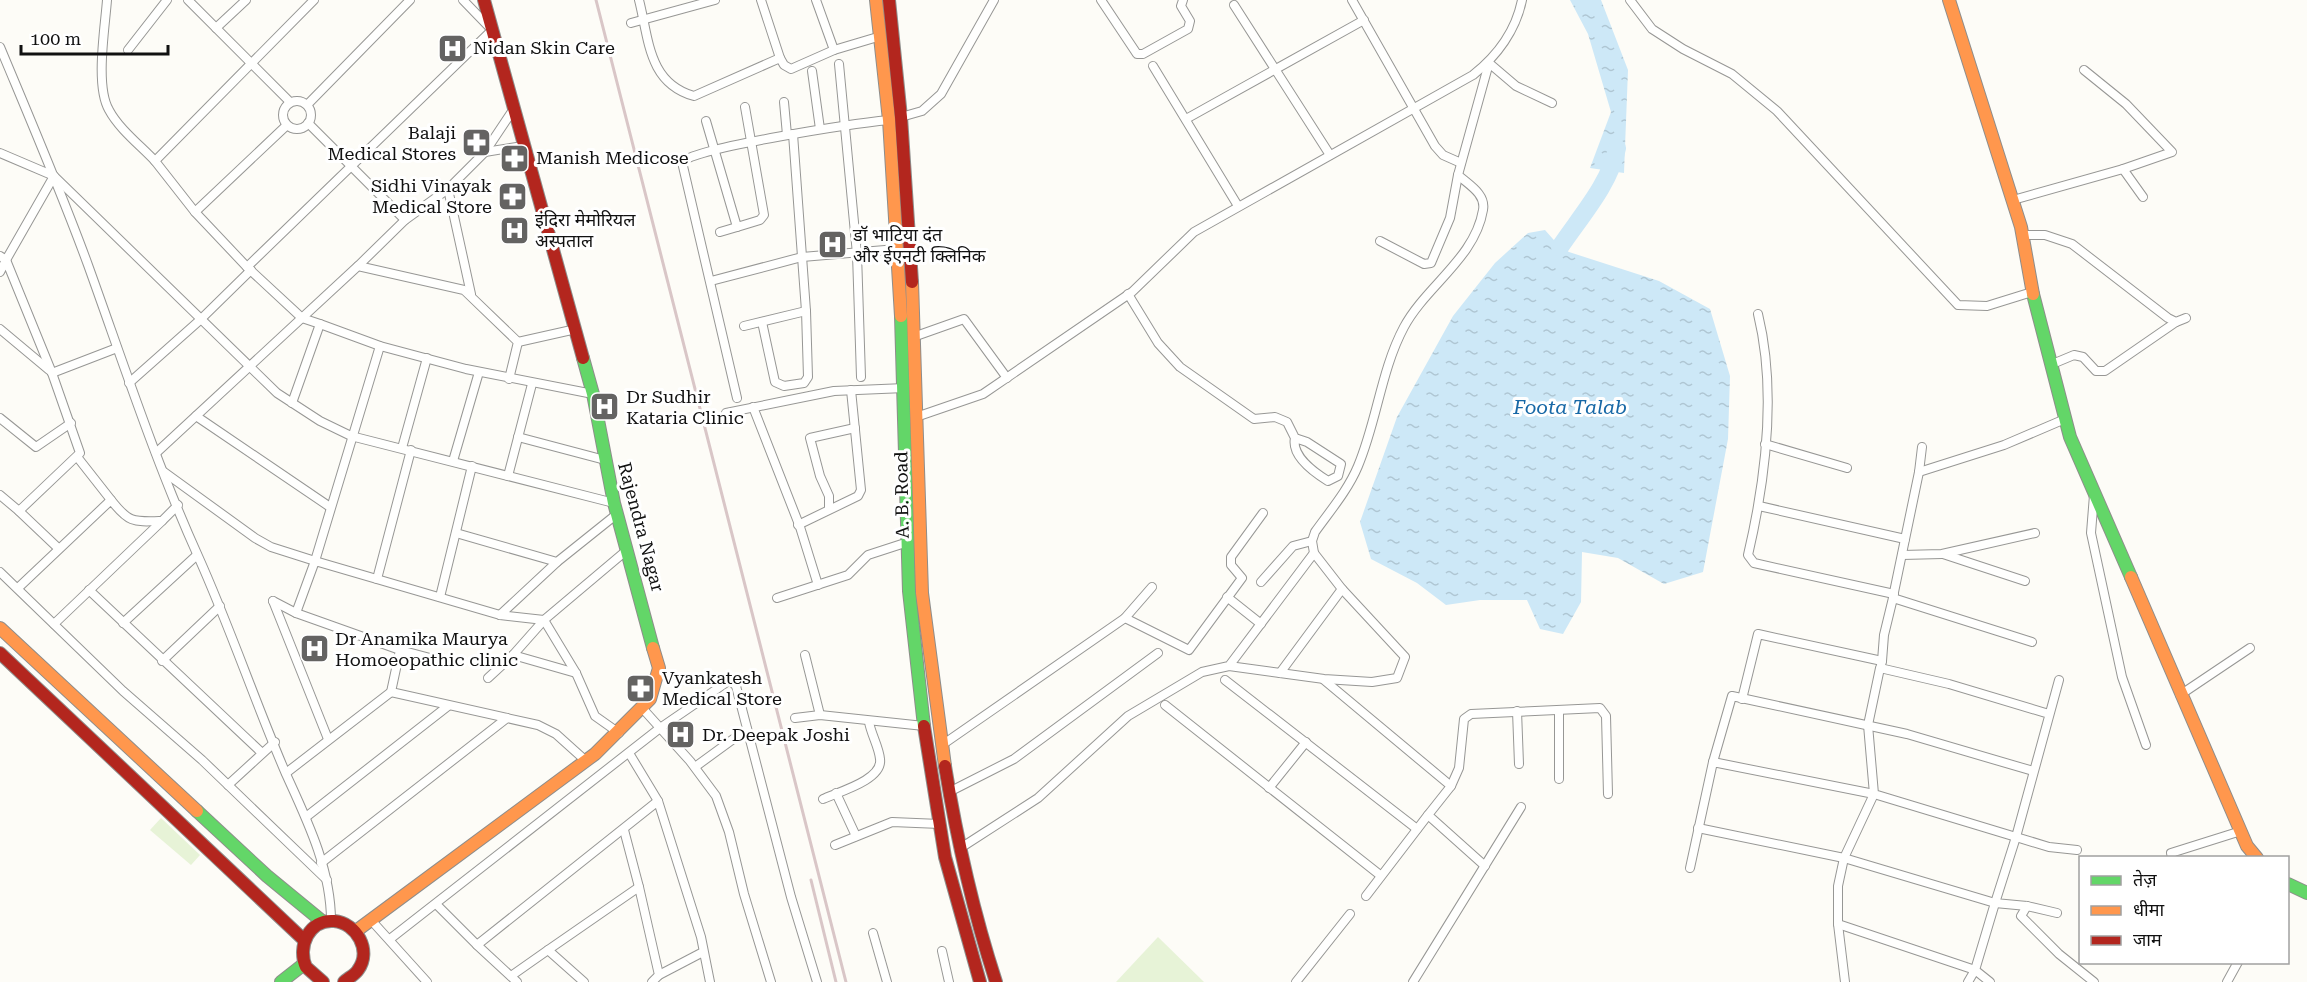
<svg xmlns="http://www.w3.org/2000/svg" width="2307" height="982" font-family="'Roboto Serif','Noto Sans Devanagari',serif">
<defs>
<pattern id="water-ripples" width="26" height="14" patternUnits="userSpaceOnUse" patternTransform="scale(1.5)"><rect width="26" height="14" fill="#cde8f7"/><path d="M2 4q2-2 4 0t4 0M15 11q2-2 4 0t4 0" fill="none" stroke="#afc6d3"/></pattern>
</defs>
<rect width="100%" height="100%" fill="#fdfcf7"/>
<g fill="#e7f3d7">
<path d="M161 818 200 855 191 865 150 830Z"/>
<path d="M1158 937 1204 982H1116Z"/>
</g>
<g fill="url(#water-ripples)">
<path d="M1570 0H1601L1628 70 1624 173 1590 168 1611 112 1588 34Z"/>
<path d="M1545 230 1560 247 1569 252 1659 281 1710 309 1730 376 1728 439 1703 572 1664 584 1618 558 1582 552 1581 602 1563 634 1540 629 1527 600H1480L1446 605 1417 583 1371 559 1360 522 1397 417 1453 316 1495 263 1528 233Z"/>
</g>
<g fill="none" stroke-linecap="round" stroke-linejoin="round">
<path stroke="#cde8f7" stroke-width="18" d="M1560 247C1580 217 1610 184 1617 148"/>
<defs>
<g id="street">
<path d="M107 0C105 28 95 86 109 110 119 129 141 146 155 161"/>
<path d="M188 0 290 102"/>
<path d="M463 0 492 30 247 267 302 318 320 324 380 346 466 369 593 394"/>
<path d="M639 0C649 39 648 83 694 96L780 58 784 65 791 69 834 50 881 36"/>
<path d="M761 0 780 58"/>
<path d="M816 0 834 50"/>
<path d="M1101 0 1137 54H1143L1188 29 1190 21 1181 6 1183 0"/>
<path d="M1352 0 1435 146 1443 155 1461 163"/>
<path d="M1630 0 1652 29 1683 49 1732 74 1777 111 1958 305 1987 306 2032 292"/>
<path d="M1234 5 1330 155"/>
<path d="M631 23 715 0"/>
<path d="M216 28 246 0"/>
<path d="M0 47C30 119 61 191 88 265 123 362 155 461 198 556 230 627 255 702 286 774 307 820 331 869 331 921"/>
<path d="M128 50 167 0"/>
<path d="M839 64 857 254 861 377"/>
<path d="M1153 66 1238 206"/>
<path d="M2084 70 2126 104 2172 152 2123 169"/>
<path d="M812 71 820 129"/>
<circle cx="297" cy="115" r="14"/>
<path d="M784 102 787 135"/>
<path d="M307 105 410 0"/>
<path d="M901 117 922 111 941 94 994 0"/>
<path d="M1186 119 1364 20"/>
<path d="M706 121 737 227 760 220 764 215 745 107"/>
<path d="M308 123 405 220"/>
<path d="M485 152 513 110"/>
<path d="M0 153 54 176 277 393 320 421 351 436 614 503"/>
<path d="M448 189 471 294"/>
<path d="M2013 200 2123 169 2143 197"/>
<path d="M195 212 155 161 314 0"/>
<path d="M720 232 737 227"/>
<path d="M2023 235H2045L2072 244 2168 318 2176 322 2186 318"/>
<path d="M1380 241 1424 264 1431 263 1450 218 1458 175"/>
<path d="M0 256 6 260 54 176"/>
<path d="M358 266 405 220 448 189 485 152 523 146"/>
<path d="M247 267 195 212 287 125"/>
<path d="M0 272 6 260 52 373"/>
<path d="M711 281 802 257 897 249"/>
<path d="M1128 294 1158 343 1180 367 1254 419 1275 417 1287 422 1295 438 1307 442 1341 464 1338 476 1328 481C1315 473 1291 456 1295 438"/>
<path d="M1758 314C1777 392 1766 478 1748 555L1754 563 1894 594"/>
<path d="M762 322 775 382 784 386 804 383 808 377 806 311 793 134"/>
<path d="M744 326 806 311"/>
<path d="M0 329 49 370"/>
<path d="M916 336 964 319 1007 378"/>
<path d="M518 342 576 329"/>
<path d="M2050 365 2074 355 2083 357 2096 371H2105L2176 322"/>
<path d="M129 383 200 320 251 270"/>
<path d="M737 398 682 162C697 147 858 123 889 120"/>
<path d="M292 403 320 324"/>
<path d="M753 407 800 527 818 585"/>
<path d="M726 413 834 391 905 388"/>
<path d="M196 416 330 507"/>
<path d="M919 416 983 394 1132 292 1194 232 1473 75C1497 56 1516 30 1522 0"/>
<path d="M0 418 36 447 71 423"/>
<path d="M518 437 605 460"/>
<path d="M1765 444 1847 468"/>
<path d="M402 448 427 358"/>
<path d="M156 453 358 266 464 290 518 342 509 379"/>
<path d="M78 458 111 500"/>
<path d="M453 461 479 372"/>
<path d="M164 472 255 538 271 547 315 561 380 346"/>
<path d="M1919 472 2004 445 2065 419"/>
<path d="M508 476 532 384"/>
<path d="M0 495 19 511"/>
<path d="M2094 495 2091 533 2122 677 2146 745"/>
<path d="M1759 506 1905 539"/>
<path d="M829 508V496L820 476 810 438 855 428"/>
<path d="M798 525 858 496 861 490 851 390"/>
<path d="M456 533 557 562 617 514"/>
<path d="M58 548 19 511 80 453 52 373 117 348"/>
<path d="M1314 553 1312 541 1315 532C1330 511 1348 490 1358 466 1377 421 1381 370 1404 327 1426 286 1475 258 1483 210 1486 194 1469 185 1458 175L1489 63 1516 86 1552 103"/>
<path d="M1943 554 2025 581"/>
<path d="M1902 555 1942 554 2035 533"/>
<path d="M0 572 123 691 202 760 327 880"/>
<path d="M377 579 411 450"/>
<path d="M1261 582 1293 546 1312 541"/>
<path d="M18 588 111 500C129 523 133 522 162 521L178 505"/>
<path d="M89 590 262 753"/>
<path d="M440 597 472 466"/>
<path d="M1227 597 1261 624"/>
<path d="M1893 597 1919 472 1922 447"/>
<path d="M777 598 848 575 868 555 908 542"/>
<path d="M273 601 328 739"/>
<path d="M273 601 296 613"/>
<path d="M500 615 557 562"/>
<path d="M1125 618 1152 587"/>
<path d="M123 623 197 555"/>
<path d="M54 624 162 521"/>
<path d="M400 650 449 663"/>
<path d="M805 655 820 715"/>
<path d="M162 661 220 606"/>
<path d="M1882 661 1884 635 1893 598 2032 642"/>
<path d="M576 673 513 655 544 620 627 550"/>
<path d="M1280 673 1342 589"/>
<path d="M488 678 513 655"/>
<path d="M1225 680 1417 829"/>
<path d="M1324 680 1451 786 1428 815 1485 866"/>
<path d="M2180 695 2250 648"/>
<path d="M1742 699 1758 634 1882 661 1881 665"/>
<path d="M1165 705 1380 875"/>
<path d="M643 709 690 761 716 796 729 832 744 894 771 982"/>
<path d="M1517 711 1519 764"/>
<path d="M2049 714 1949 684 1880 668 1868 725 1874 794 2016 837 2059 680"/>
<path d="M795 718 820 715 924 726"/>
<path d="M942 745 1125 618 1189 650 1242 578 1231 565V557L1263 513"/>
<path d="M629 753 658 801"/>
<path d="M586 761 556 734 538 725 391 692 400 650 296 613 315 561 500 615 544 620 576 673 595 716 619 733"/>
<path d="M1713 762 1732 696 1907 734 2033 771"/>
<path d="M695 767 747 729"/>
<path d="M286 773 391 692"/>
<path d="M1559 779V710"/>
<path d="M228 785 275 742"/>
<path d="M1451 786 1459 768 1464 719 1471 714 1600 708 1606 716 1608 794"/>
<path d="M1269 788 1306 742"/>
<path d="M949 792 1014 759 1158 653"/>
<path d="M836 793 856 836"/>
<path d="M823 799C838 792 883 780 880 759 879 747 871 734 869 722"/>
<path d="M306 817 448 706"/>
<path d="M1698 828 1844 858 1838 886V924L1975 970 1968 982"/>
<path d="M624 830 639 887"/>
<path d="M835 845 892 822 940 824"/>
<path d="M959 849 1038 798 1128 716 1202 672 1229 666 1324 679 1372 682 1397 678 1405 657 1342 589 1314 553 1229 666"/>
<path d="M2172 858 2171 853 2241 831"/>
<path d="M321 863 507 718"/>
<path d="M1690 868 1713 762 1874 794 1844 858 1995 903 1975 970 1990 982"/>
<path d="M1366 896 1428 815"/>
<path d="M436 904 477 945"/>
<path d="M2027 906 2021 916 2059 954 2094 982"/>
<path d="M2057 913 2027 906 1995 903 2016 837 2049 847 2077 850"/>
<path d="M371 920 427 982"/>
<path d="M1838 924 1845 982"/>
<path d="M873 933 887 982"/>
<path d="M390 939 660 728 730 680 736 686 791 897 817 982"/>
<path d="M942 951 949 982"/>
<path d="M659 975 703 952"/>
<path d="M511 976 548 950"/>
<path d="M517 982 477 945 658 801 701 937 710 982"/>
<path d="M584 982 548 950 639 887 659 975 652 982"/>
<path d="M1296 982 1350 914"/>
<path d="M1413 982 1521 807"/>
<path d="M2227 982 2238 962"/>
</g>
<g id="fast">
<path d="M2033 294 2070 437 2131 577"/>
<path d="M901 316 909 591 924 726"/>
<path d="M583 358 593 394 614 503 653 648"/>
<path d="M197 811 267 876 323 922"/>
<path d="M2288 884 2307 893"/>
<path d="M281 982 304 964"/>
</g>
<g id="slow">
<path d="M876 0 889 120 901 316"/>
<path d="M1949 0 2021 227 2033 294"/>
<path d="M912 282 922 593 945 766"/>
<path d="M2131 577 2247 846 2257 858"/>
<path d="M0 628 197 811"/>
<path d="M356 931 595 754 650 699 659 668 653 648"/>
</g>
<g id="jam">
<path d="M484 0 583 358"/>
<path d="M889 0 901 117 912 282"/>
<path d="M0 653 304 940"/>
<path d="M924 726 945 857 980 982"/>
<path d="M945 766C957 840 973 911 996 982"/>
<path d="M323 982 306 967C297 947 309 919 334 921 357 923 372 951 358 970 355 975 348 978 344 982"/>
</g>
</defs>
<use href="#street" stroke="#979795" stroke-width="10"/>
<use href="#fast" stroke="#8e8d8b" stroke-width="14"/>
<use href="#slow" stroke="#8e8d8b" stroke-width="14"/>
<use href="#jam" stroke="#8e8d8b" stroke-width="14"/>
<use href="#street" stroke="#fffffe" stroke-width="8"/>
<use href="#fast" stroke="#63d668" stroke-width="12"/>
<use href="#slow" stroke="#ff974d" stroke-width="12"/>
<use href="#jam" stroke="#b3261e" stroke-width="12"/>
<g stroke="#d9c6c7" stroke-width="3">
<path d="M596 0 846 982"/>
<path d="M811 880 836 982"/>
</g>
</g>
<defs>
<symbol id="hospital-square" viewBox="-11 -11 22 22"><rect x="-9" y="-9" width="18" height="18" rx="4" fill="#646362" stroke="#fff"/><path d="M-5-5h3v3.5h4V-5h3V5h-3V1.5h-4V5h-3Z" fill="#fff"/></symbol>
<symbol id="pharmacy-square" viewBox="-11 -11 22 22"><rect x="-9" y="-9" width="18" height="18" rx="4" fill="#646362" stroke="#fff"/><path d="M-2-6h4v4h4v4h-4v4h-4v-4h-4v-4h4Z" fill="#fff"/></symbol>
</defs>
<g fill-rule="evenodd">
<use href="#hospital-square" x="436" y="32" width="33" height="33"/>
<use href="#pharmacy-square" x="460" y="126" width="33" height="33"/>
<use href="#pharmacy-square" x="498" y="142" width="33" height="33"/>
<use href="#pharmacy-square" x="496" y="180" width="33" height="33"/>
<use href="#hospital-square" x="498" y="214" width="33" height="33"/>
<use href="#hospital-square" x="816" y="228" width="33" height="33"/>
<use href="#hospital-square" x="588" y="390" width="33" height="33"/>
<use href="#hospital-square" x="298" y="632" width="33" height="33"/>
<use href="#pharmacy-square" x="624" y="672" width="33" height="33"/>
<use href="#hospital-square" x="664" y="718" width="33" height="33"/>
</g>
<g text-anchor="middle" stroke-width="6" stroke-linejoin="round" paint-order="stroke">
<g font-size="18" fill="#111" stroke="#fff" text-anchor="start">
<text x="473" y="54">Nidan Skin Care</text>
<text x="456" y="139" text-anchor="end">Balaji<tspan x="456" dy="21">Medical Stores</tspan></text>
<text x="536" y="164">Manish Medicose</text>
<text x="492" y="192" text-anchor="end">Sidhi Vinayak<tspan x="492" dy="21">Medical Store</tspan></text>
<text x="535" y="226">इंदिरा मेमोरियल<tspan x="535" dy="21">अस्पताल</tspan></text>
<text x="853" y="241">डॉ भाटिया दंत<tspan x="853" dy="21">और ईएनटी क्लिनिक</tspan></text>
<text x="626" y="403">Dr Sudhir<tspan x="626" dy="21">Kataria Clinic</tspan></text>
<text x="335" y="645">Dr Anamika Maurya<tspan x="335" dy="21">Homoeopathic clinic</tspan></text>
<text x="662" y="684">Vyankatesh<tspan x="662" dy="21">Medical Store</tspan></text>
<text x="702" y="741">Dr. Deepak Joshi</text>
</g>
<g font-size="18" fill="#111" stroke="#fff">
<text transform="translate(902 495) rotate(-91)" y="6">A. B. Road</text>
<text transform="translate(641 527) rotate(75)" y="6">Rajendra Nagar</text>
</g>
<g font-size="20" font-style="italic" fill="#1768a6" stroke="#fff">
<text x="1570" y="414">Foota Talab</text>
</g>
</g>
<rect x="2079" y="856" width="210" height="108" fill="#ffffff" stroke="#a0a0a0" stroke-width="1.5"/>
<rect x="2091" y="876" width="30" height="9" fill="#63d668" stroke="#a0a0a0" stroke-width="1.5"/>
<text x="2133" y="886" font-size="18" fill="#111111">तेज़</text>
<rect x="2091" y="906" width="30" height="9" fill="#ff974d" stroke="#a0a0a0" stroke-width="1.5"/>
<text x="2133" y="916" font-size="18" fill="#111111">धीमा</text>
<rect x="2091" y="936" width="30" height="9" fill="#b3261e" stroke="#a0a0a0" stroke-width="1.5"/>
<text x="2133" y="946" font-size="18" fill="#111111">जाम</text>
<path d="M21 45v9h147v-9" fill="none" stroke="#111111" stroke-width="3"/>
<text x="30" y="45" font-size="18" fill="#111111" stroke="#ffffff" stroke-width="4.5" paint-order="stroke">100 m</text>
</svg>
